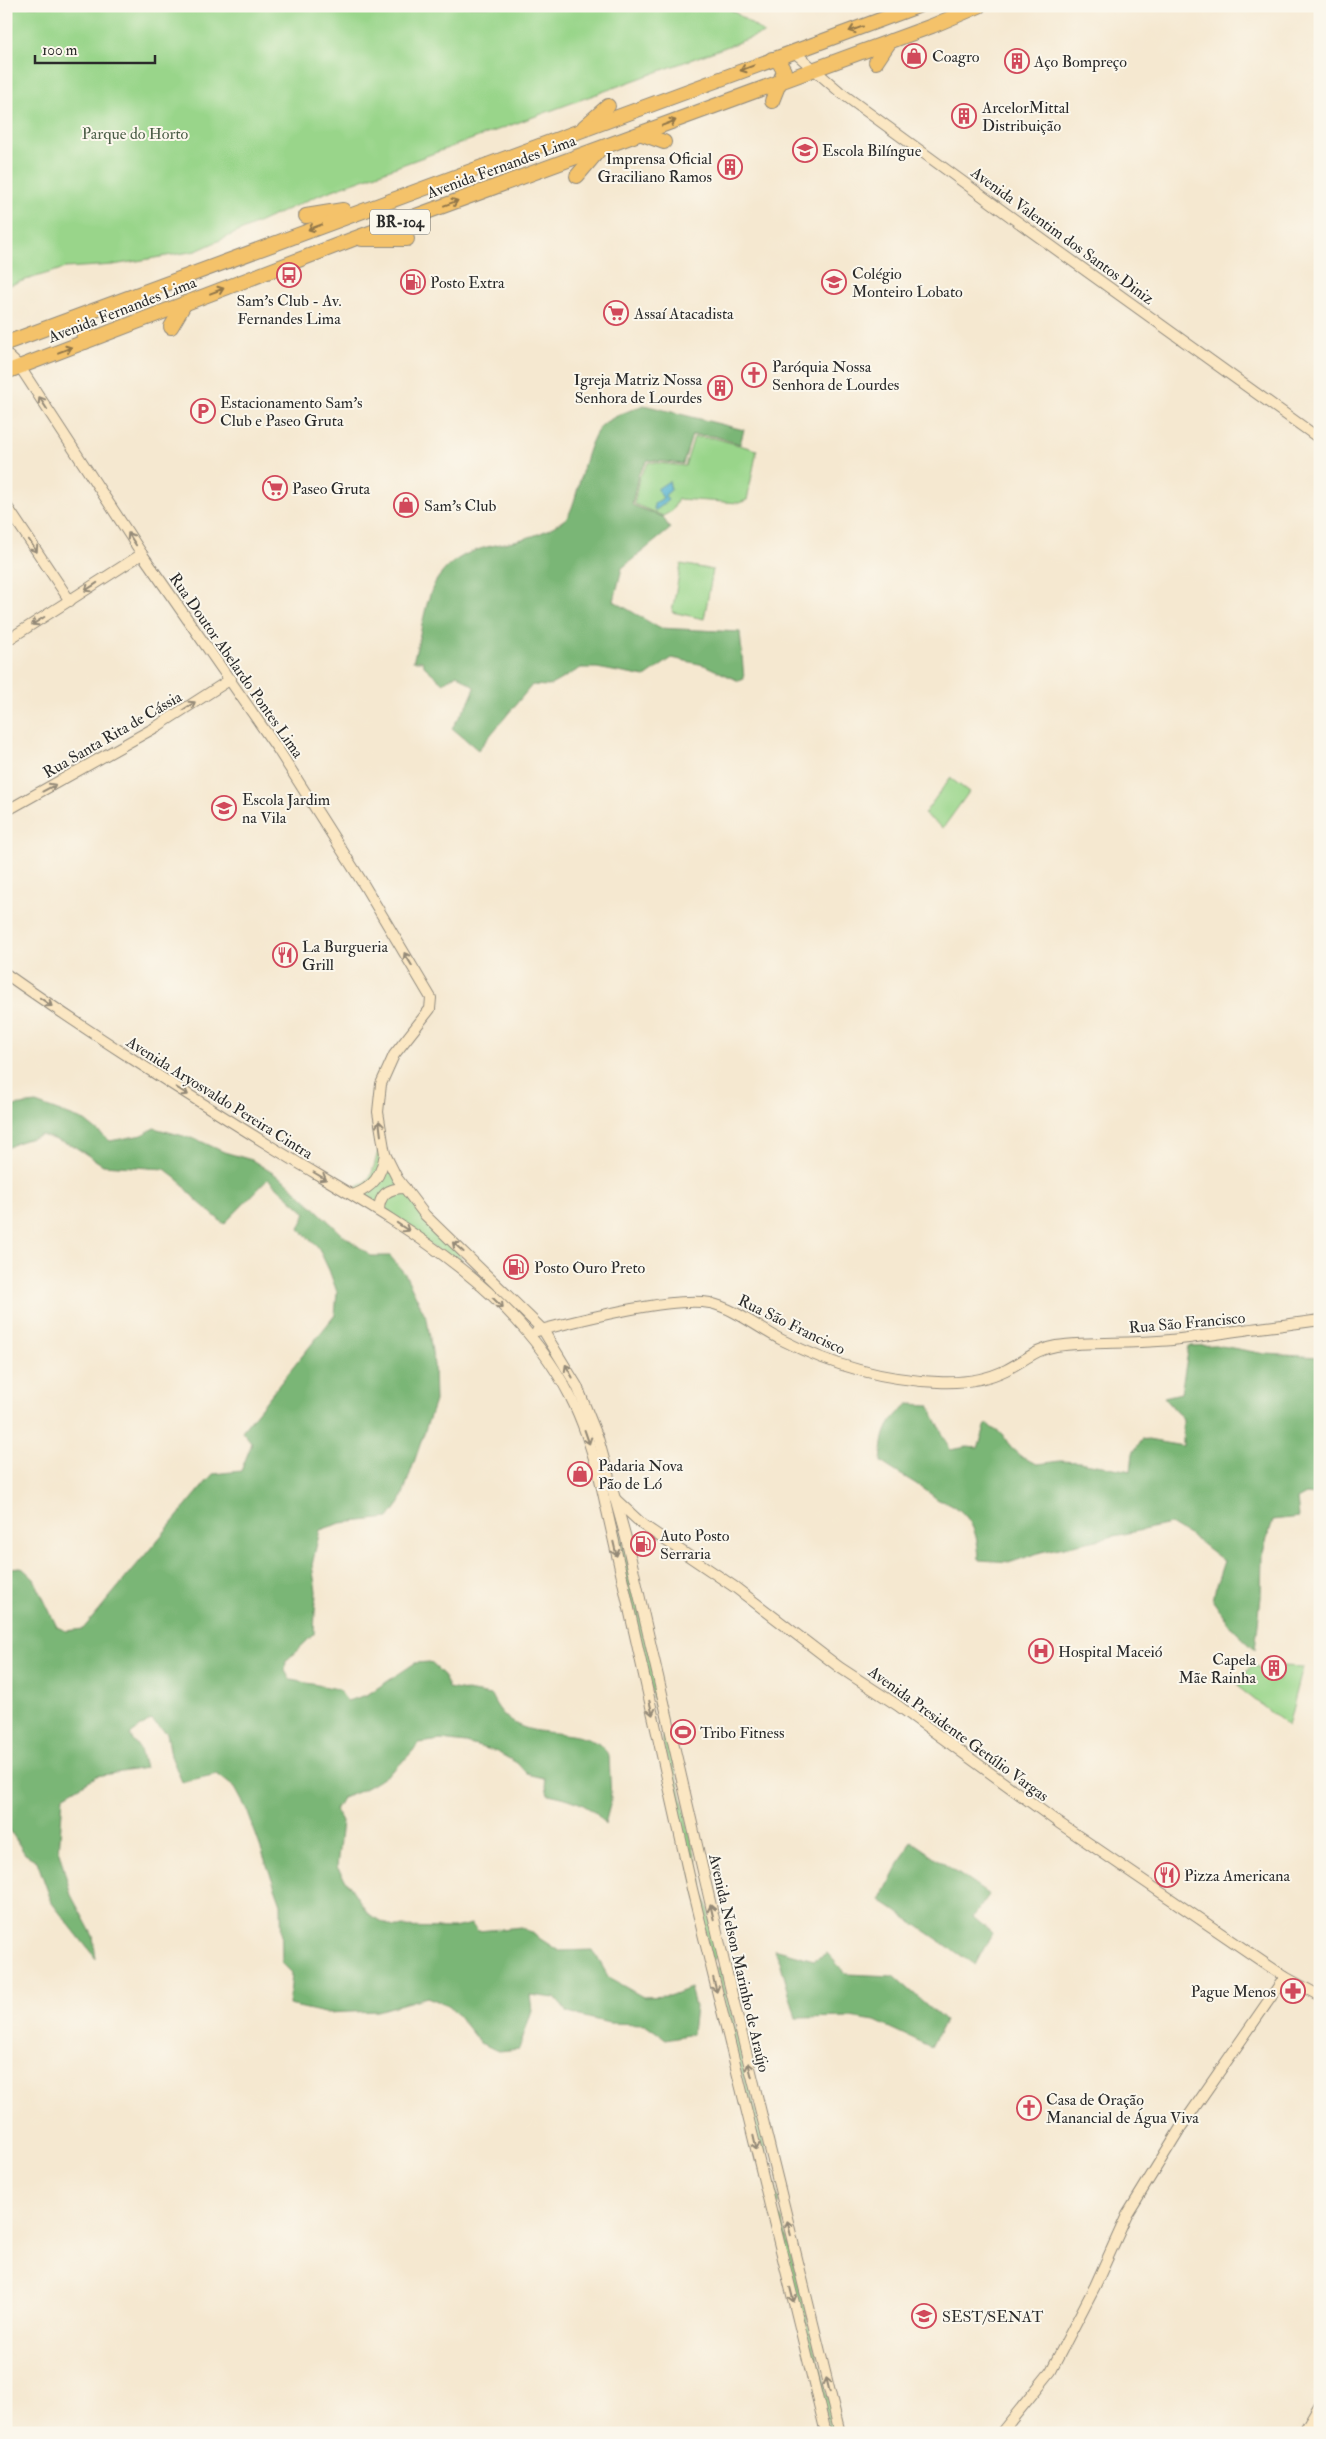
<svg xmlns="http://www.w3.org/2000/svg" width="1326" height="2439" font-family="'IM FELL Double Pica',serif">
<rect width="100%" height="100%" fill="#fbf7ec"/>
<filter id="ink" filterUnits="userSpaceOnUse"><feTurbulence type="fractalNoise" baseFrequency=".02" numOctaves="2"/><feDisplacementMap in="SourceGraphic" scale="10" xChannelSelector="R" yChannelSelector="G"/><feConvolveMatrix kernelMatrix="1 2 1 2 8 2 1 2 1" color-interpolation-filters="sRGB"/></filter>
<filter id="wash" filterUnits="userSpaceOnUse"><feTurbulence type="fractalNoise" baseFrequency=".0096" numOctaves="4" result="noise"/><feDisplacementMap in="SourceGraphic" scale="20" xChannelSelector="R" yChannelSelector="G"/><feGaussianBlur stdDeviation="1.12" result="paint"/><feColorMatrix in="noise" values="0 0 0 0 0 0 0 0 0 0 0 0 0 0 0 0 0 1.4 0 .05"/><feComposite in="paint" operator="in"/></filter>
<g filter="url(#wash)">
<rect width="100%" height="100%" fill="#f5e8d0"/>
<g fill="#99d58a" stroke="#62805a">
<path d="M6 6H726L764 33 319 195 196 251 113 265 65 268 6 286Z"/>
<path d="M694 437 714 438 757 450 747 500 739 503 678 499 672 511 663 516 634 504 639 477 649 462 685 466Z"/>
<path d="M681 564 713 570 704 619 672 612Z"/>
<path d="M950 778 969 792 943 828 924 814Z"/>
<path d="M379 1148 426 1223 460 1253 461 1261 455 1262 345 1188C373 1188 372 1171 379 1148Z"/>
<path d="M617 1515 666 1726 659 1724 611 1516Z"/>
<path d="M1253 1664 1279 1680 1283 1666 1303 1667 1288 1726 1237 1686Z"/>
<path d="M664 1735H667L718 1955 714 1960 711 1958 662 1738Z"/>
<path d="M720 1967 779 2203 777 2206H774L716 1968Z"/>
<path d="M780 2217 782 2220 837 2433H830L776 2218Z"/>
</g>
<g fill="#7ab676" stroke="#527050">
<path d="M644 405 744 430 740 444 714 436 692 435 683 464 648 460 638 475 632 505 663 517 670 529 622 568 614 601 659 628 740 632 744 679 739 681 704 665 672 658 645 677 597 668H581L549 686 532 685 478 750 452 728 469 702 475 688 457 674 443 683 425 667 422 661H413C421 638 425 596 438 578 468 536 516 551 556 525 559 523 565 520 568 516 580 496 585 435 606 422 617 415 631 410 644 405Z"/>
<path d="M36 1103 85 1121 110 1141 142 1135 154 1128 198 1140 224 1152 252 1160 287 1182 342 1234 371 1256H390L405 1274 427 1319 434 1365 435 1401 400 1503 389 1518 341 1523 320 1530 312 1565 316 1591 314 1634 286 1661 285 1671 291 1680 338 1689 347 1701 367 1695 415 1663 430 1662 444 1675 448 1688 491 1695C514 1746 556 1724 595 1742 601 1744 605 1751 609 1755L611 1801 605 1824C592 1805 570 1798 548 1794L544 1778 527 1774 517 1763 497 1752 466 1743 441 1740 419 1743C401 1768 371 1789 342 1798L335 1810 342 1822 337 1867 369 1915 393 1927 454 1928 471 1924 478 1931 522 1927 559 1951 593 1950 609 1978 643 1997 669 1996 690 1988 695 2006 692 2034 666 2039 645 2024 609 2023 568 2013 555 1998 530 1995 532 2010 519 2049 499 2051 480 2043 450 2006 427 1997 377 2011 325 2013 289 2005 292 1973 282 1963 281 1904 247 1810 235 1788 217 1774 182 1782 171 1756 167 1733 151 1720 130 1735 140 1750 145 1768 97 1776 63 1796 59 1852 71 1895 93 1936 96 1959 52 1903 37 1861 25 1854 6 1824V1573L8 1568 21 1567 34 1579 57 1627 66 1631 83 1629 213 1474 241 1471 252 1443 242 1431 335 1315 337 1292 329 1270 318 1247 299 1229 306 1213 268 1179 224 1224 195 1199 180 1181 165 1169 103 1165 72 1145 41 1135 16 1143 6 1149V1107Z"/>
<path d="M1216 1345 1265 1354 1320 1357V1502L1313 1495 1306 1494 1297 1499 1299 1517 1273 1520 1262 1555 1261 1597 1255 1650 1234 1630 1213 1601 1216 1585 1224 1561 1197 1540 1170 1524 1041 1552 1012 1562 979 1560C978 1536 973 1517 951 1504 946 1501 941 1502 937 1499 918 1483 901 1476 881 1462 884 1431 884 1426 908 1404L929 1405 950 1450 967 1447 978 1448 986 1424 1003 1435 1011 1448 1023 1458 1037 1464 1060 1461 1079 1462 1131 1471 1133 1453 1142 1439 1183 1446V1419L1164 1397 1181 1393 1189 1346Z"/>
<path d="M911 1841 989 1895 973 1917 992 1933 975 1965 880 1900Z"/>
<path d="M774 1949 814 1960 827 1953 846 1974 894 1976 945 2021 931 2047 875 2021 850 2017 796 2018 780 1961Z"/>
</g>
<path fill="#52b2d0" stroke="#3e6e7e" d="M669 481 671 490 665 495 668 501 656 510 654 509V504L663 498 657 489Z"/>
</g>
<g filter="url(#ink)">
<g fill="none" stroke-linecap="round" stroke-linejoin="round">
<defs>
<g id="secondary">
<path d="M793 51 840 92 1007 214 1320 439"/>
<path d="M6 354 20 367 142 554 279 751 364 885 431 998 430 1009 394 1055 381 1084 378 1112 385 1154 397 1178 425 1215 543 1330 577 1386 598 1438 626 1538 724 1962 840 2433"/>
<path d="M6 505 70 601"/>
<path d="M6 641 142 554"/>
<path d="M6 811 156 727 231 679"/>
<path d="M6 974C91 1034 179 1089 267 1144 377 1212 508 1275 570 1396 583 1421 591 1448 599 1475L692 1889 826 2433"/>
<path d="M353 1195C374 1187 381 1176 385 1154"/>
<path d="M379 1211C379 1194 389 1188 405 1188"/>
<path d="M537 1331C575 1321 674 1296 710 1303 736 1309 758 1328 782 1340 831 1365 883 1380 938 1382 960 1383 986 1380 1006 1370 1024 1361 1036 1349 1056 1346 1090 1341 1125 1344 1158 1341 1180 1340 1201 1336 1223 1333 1255 1328 1287 1325 1320 1320"/>
<path d="M614 1498 643 1525 736 1588 839 1667 897 1705 1059 1823 1285 1977 1320 1996"/>
<path d="M1001 2433 1051 2371 1095 2286 1127 2215 1181 2127 1285 1977"/>
<path d="M1303 2433 1320 2404"/>
</g>
<g id="highway">
<path d="M772 59 779 62 784 71 772 101"/>
<path d="M876 62 890 41"/>
<path d="M584 127 608 106"/>
<path d="M642 134 664 142"/>
<path d="M577 176 599 150"/>
<path d="M306 216 343 210"/>
<path d="M362 239H407"/>
<path d="M80 316 85 342"/>
<path d="M171 327 185 303"/>
<path d="M6 343 918 6"/>
<path d="M6 372 356 238 932 26 979 6"/>
</g>
</defs>
<use href="#secondary" stroke="#908a7e" stroke-width="12"/>
<use href="#highway" stroke="#908a7e" stroke-width="16"/>
<use href="#secondary" stroke="#fbe7c3" stroke-width="10"/>
<use href="#highway" stroke="#f4c26a" stroke-width="14"/>
</g>
<defs><path id="oneway-shaft" d="M-6 0H5M1.5-3L5.5 0L1.5 3" fill="none" stroke-width="1.6" stroke-linecap="round" stroke-linejoin="round" transform="scale(1.25)"/></defs>
<g stroke="#90764a">
<use href="#oneway-shaft" transform="translate(856 29) rotate(160)"/>
<use href="#oneway-shaft" transform="translate(747 68) rotate(159)"/>
<use href="#oneway-shaft" transform="translate(669 123) rotate(-21)"/>
<use href="#oneway-shaft" transform="translate(451 203) rotate(-20)"/>
<use href="#oneway-shaft" transform="translate(315 227) rotate(159)"/>
<use href="#oneway-shaft" transform="translate(217 291) rotate(-21)"/>
<use href="#oneway-shaft" transform="translate(65 350) rotate(-21)"/>
</g>
<g stroke="#938977">
<use href="#oneway-shaft" transform="translate(43 403) rotate(-123)"/>
<use href="#oneway-shaft" transform="translate(132 539) rotate(-123)"/>
<use href="#oneway-shaft" transform="translate(33 546) rotate(57)"/>
<use href="#oneway-shaft" transform="translate(91 587) rotate(147)"/>
<use href="#oneway-shaft" transform="translate(38 621) rotate(148)"/>
<use href="#oneway-shaft" transform="translate(189 706) rotate(-33)"/>
<use href="#oneway-shaft" transform="translate(49 788) rotate(-28)"/>
<use href="#oneway-shaft" transform="translate(408 959) rotate(-121)"/>
<use href="#oneway-shaft" transform="translate(46 1002) rotate(35)"/>
<use href="#oneway-shaft" transform="translate(182 1091) rotate(32)"/>
<use href="#oneway-shaft" transform="translate(380 1128) rotate(-97)"/>
<use href="#oneway-shaft" transform="translate(320 1176) rotate(30)"/>
<use href="#oneway-shaft" transform="translate(403 1227) rotate(34)"/>
<use href="#oneway-shaft" transform="translate(458 1247) rotate(-138)"/>
<use href="#oneway-shaft" transform="translate(498 1303) rotate(45)"/>
<use href="#oneway-shaft" transform="translate(569 1371) rotate(-119)"/>
<use href="#oneway-shaft" transform="translate(587 1437) rotate(71)"/>
<use href="#oneway-shaft" transform="translate(615 1549) rotate(77)"/>
<use href="#oneway-shaft" transform="translate(651 1708) rotate(77)"/>
<use href="#oneway-shaft" transform="translate(712 1912) rotate(-103)"/>
<use href="#oneway-shaft" transform="translate(715 1985) rotate(76)"/>
<use href="#oneway-shaft" transform="translate(750 2070) rotate(-104)"/>
<use href="#oneway-shaft" transform="translate(755 2143) rotate(77)"/>
<use href="#oneway-shaft" transform="translate(789 2228) rotate(-104)"/>
<use href="#oneway-shaft" transform="translate(792 2295) rotate(76)"/>
<use href="#oneway-shaft" transform="translate(828 2385) rotate(-104)"/>
</g>
</g>
<defs>
<symbol id="shop-ring" viewBox="-11 -11 22 22"><circle r="9.5" fill="#fbf7ec" stroke="#d1495b" stroke-width="1.5"/><path d="M-5-2.5h2.3a2.7 3.5 0 0 1 5.4 0H5L5.5 6h-11ZM-1.5-2.5h3a1.5 2.3 0 0 0-3 0Z" fill="#d1495b"/></symbol>
<symbol id="building-ring" viewBox="-11 -11 22 22"><circle r="9.5" fill="#fbf7ec" stroke="#d1495b" stroke-width="1.5"/><path d="M-4-6H4V6H1V3H-1V6H-4ZM-2.5-4.3h1.7v1.8h-1.7ZM.8-4.3h1.7v1.8H.8ZM-2.5-1h1.7V.8h-1.7ZM.8-1h1.7V.8H.8Z" fill="#d1495b"/></symbol>
<symbol id="university-ring" viewBox="-11 -11 22 22"><circle r="9.5" fill="#fbf7ec" stroke="#d1495b" stroke-width="1.5"/><path d="M0-5L7-2L0 1L-7-2ZM-4 1L0 2.5L4 1V4Q0 6-4 4Z" fill="#d1495b"/></symbol>
<symbol id="bus-ring" viewBox="-11 -11 22 22"><circle r="9.5" fill="#fbf7ec" stroke="#d1495b" stroke-width="1.5"/><path d="M-5-6H5V4H4V6H2V4H-2V6H-4V4H-5ZM-3.5-4V0h7V-4ZM-3.5 1.2v1.5H-2V1.2ZM2 1.2v1.5H3.5V1.2Z" fill="#d1495b"/></symbol>
<symbol id="fuel-ring" viewBox="-11 -11 22 22"><circle r="9.5" fill="#fbf7ec" stroke="#d1495b" stroke-width="1.5"/><path d="M-5.5-6h7V0h2V4h1.3V-2.5L3-4.5l.8-.8L6-3V5H2.5V1h-1V6h-7ZM-4.2-4.7v3.2H.2V-4.7Z" fill="#d1495b"/></symbol>
<symbol id="school-ring" viewBox="-11 -11 22 22"><circle r="9.5" fill="#fbf7ec" stroke="#d1495b" stroke-width="1.5"/><path d="M0-5L7-2L0 1L-7-2ZM-4 1L0 2.5L4 1V4Q0 6-4 4Z" fill="#d1495b"/></symbol>
<symbol id="supermarket-ring" viewBox="-11 -11 22 22"><circle r="9.5" fill="#fbf7ec" stroke="#d1495b" stroke-width="1.5"/><path d="M-6-5.5h2.5l.6 2H6L4.5 2H-2.5L-4.4-4H-6ZM-1.5 3.2a1.3 1.3 0 1 0 .1 0ZM3 3.2a1.3 1.3 0 1 0 .1 0Z" fill="#d1495b"/></symbol>
<symbol id="church-ring" viewBox="-11 -11 22 22"><circle r="9.5" fill="#fbf7ec" stroke="#d1495b" stroke-width="1.5"/><path d="M-1.2-6h2.4v3.5h3.3v2.4h-3.3V6h-2.4V-.1h-3.3v-2.4h3.3Z" fill="#d1495b"/></symbol>
<symbol id="parking-ring" viewBox="-11 -11 22 22"><circle r="9.5" fill="#fbf7ec" stroke="#d1495b" stroke-width="1.5"/><path d="M-3.5-5.5H1a3.5 3.5 0 0 1 0 7H-1V5.5H-3.5ZM-1-3.4V-.6H.8a1.4 1.4 0 0 0 0-2.8Z" fill="#d1495b"/></symbol>
<symbol id="restaurant-ring" viewBox="-11 -11 22 22"><circle r="9.5" fill="#fbf7ec" stroke="#d1495b" stroke-width="1.5"/><path d="M-5-6h1v4h1v-4h1v4h1v-4h1v5L-1.5 .5V6h-2V.5L-5-1ZM5-6V6H3V1.5H1.5Q1.5-4 5-6Z" fill="#d1495b"/></symbol>
<symbol id="hospital-ring" viewBox="-11 -11 22 22"><circle r="9.5" fill="#fbf7ec" stroke="#d1495b" stroke-width="1.5"/><path d="M-5-5h3v3.5h4V-5h3V5h-3V1.5h-4V5h-3Z" fill="#d1495b"/></symbol>
<symbol id="stadium-ring" viewBox="-11 -11 22 22"><circle r="9.5" fill="#fbf7ec" stroke="#d1495b" stroke-width="1.5"/><path d="M0-5a6.5 5 0 1 0 0 10a6.5 5 0 1 0 0-10ZM-3.5-1.8h7v3.6h-7Z" fill="#d1495b"/></symbol>
<symbol id="pharmacy-ring" viewBox="-11 -11 22 22"><circle r="9.5" fill="#fbf7ec" stroke="#d1495b" stroke-width="1.5"/><path d="M-2-6h4v4h4v4h-4v4h-4v-4h-4v-4h4Z" fill="#d1495b"/></symbol>
</defs>
<g fill-rule="evenodd">
<use href="#shop-ring" x="900" y="42" width="28" height="28"/>
<use href="#building-ring" x="1003" y="47" width="28" height="28"/>
<use href="#building-ring" x="950" y="102" width="28" height="28"/>
<use href="#university-ring" x="791" y="136" width="28" height="28"/>
<use href="#building-ring" x="716" y="153" width="28" height="28"/>
<use href="#bus-ring" x="275" y="261" width="28" height="28"/>
<use href="#fuel-ring" x="399" y="268" width="28" height="28"/>
<use href="#school-ring" x="820" y="268" width="28" height="28"/>
<use href="#supermarket-ring" x="602" y="299" width="28" height="28"/>
<use href="#church-ring" x="740" y="361" width="28" height="28"/>
<use href="#building-ring" x="706" y="374" width="28" height="28"/>
<use href="#parking-ring" x="189" y="397" width="28" height="28"/>
<use href="#supermarket-ring" x="261" y="474" width="28" height="28"/>
<use href="#shop-ring" x="392" y="491" width="28" height="28"/>
<use href="#school-ring" x="210" y="794" width="28" height="28"/>
<use href="#restaurant-ring" x="271" y="941" width="28" height="28"/>
<use href="#fuel-ring" x="502" y="1253" width="28" height="28"/>
<use href="#shop-ring" x="566" y="1460" width="28" height="28"/>
<use href="#fuel-ring" x="629" y="1530" width="28" height="28"/>
<use href="#hospital-ring" x="1027" y="1637" width="28" height="28"/>
<use href="#building-ring" x="1260" y="1654" width="28" height="28"/>
<use href="#stadium-ring" x="669" y="1718" width="28" height="28"/>
<use href="#restaurant-ring" x="1153" y="1861" width="28" height="28"/>
<use href="#pharmacy-ring" x="1279" y="1977" width="28" height="28"/>
<use href="#church-ring" x="1015" y="2094" width="28" height="28"/>
<use href="#university-ring" x="910" y="2302" width="28" height="28"/>
</g>
<g text-anchor="middle" stroke-width="4" stroke-linejoin="round" paint-order="stroke">
<rect fill="#fbf7ec" stroke="#696865" stroke-width="1" x="370" y="209.5" width="60" height="25" rx="4"/>
<g font-size="15" font-weight="bold" fill="#2b2b2b">
<text x="400" y="227">BR-104</text>
</g>
<g font-size="16" fill="#2b2b2b" stroke="#fbf7ec" text-anchor="start">
<text x="932" y="62">Coagro</text>
<text x="1034" y="67">Aço Bompreço</text>
<text x="982" y="113">ArcelorMittal<tspan x="982" dy="18">Distribuição</tspan></text>
<text x="822" y="156">Escola Bilíngue</text>
<text x="712" y="164" text-anchor="end">Imprensa Oficial<tspan x="712" dy="18">Graciliano Ramos</tspan></text>
<text x="852" y="279">Colégio<tspan x="852" dy="18">Monteiro Lobato</tspan></text>
<text x="430" y="288">Posto Extra</text>
<text x="289" y="306" text-anchor="middle">Sam's Club - Av.<tspan x="289" dy="18">Fernandes Lima</tspan></text>
<text x="634" y="319">Assaí Atacadista</text>
<text x="772" y="372">Paróquia Nossa<tspan x="772" dy="18">Senhora de Lourdes</tspan></text>
<text x="702" y="385" text-anchor="end">Igreja Matriz Nossa<tspan x="702" dy="18">Senhora de Lourdes</tspan></text>
<text x="220" y="408">Estacionamento Sam's<tspan x="220" dy="18">Club e Paseo Gruta</tspan></text>
<text x="292" y="494">Paseo Gruta</text>
<text x="424" y="511">Sam's Club</text>
<text x="242" y="805">Escola Jardim<tspan x="242" dy="18">na Vila</tspan></text>
<text x="302" y="952">La Burgueria<tspan x="302" dy="18">Grill</tspan></text>
<text x="534" y="1273">Posto Ouro Preto</text>
<text x="598" y="1471">Padaria Nova<tspan x="598" dy="18">Pão de Ló</tspan></text>
<text x="660" y="1541">Auto Posto<tspan x="660" dy="18">Serraria</tspan></text>
<text x="1058" y="1657">Hospital Maceió</text>
<text x="1256" y="1665" text-anchor="end">Capela<tspan x="1256" dy="18">Mãe Rainha</tspan></text>
<text x="700" y="1738">Tribo Fitness</text>
<text x="1184" y="1881">Pizza Americana</text>
<text x="1276" y="1997" text-anchor="end">Pague Menos</text>
<text x="1046" y="2105">Casa de Oração<tspan x="1046" dy="18">Manancial de Água Viva</tspan></text>
<text x="942" y="2322">SEST/SENAT</text>
</g>
<g font-size="16" fill="#4c5e48" stroke="#fbf7ec">
<text x="135" y="139">Parque do Horto</text>
</g>
<g font-size="16" fill="#2b2b2b" stroke="#fbf7ec">
<text transform="translate(501 166) rotate(-20)" y="6">Avenida Fernandes Lima</text>
<text transform="translate(1063 235) rotate(36)" y="6">Avenida Valentim dos Santos Diniz</text>
<text transform="translate(122 309) rotate(-21)" y="6">Avenida Fernandes Lima</text>
<text transform="translate(237 665) rotate(55)" y="6">Rua Doutor Abelardo Pontes Lima</text>
<text transform="translate(112 734) rotate(-30)" y="6">Rua Santa Rita de Cássia</text>
<text transform="translate(220 1097) rotate(32)" y="6">Avenida Aryosvaldo Pereira Cintra</text>
<text transform="translate(1187 1322) rotate(-5)" y="6">Rua São Francisco</text>
<text transform="translate(792 1324) rotate(26)" y="6">Rua São Francisco</text>
<text transform="translate(959 1733) rotate(36)" y="6">Avenida Presidente Getúlio Vargas</text>
<text transform="translate(740 1963) rotate(77)" y="6">Avenida Nelson Marinho de Araújo</text>
</g>
</g>
<rect width="1326" height="2439" fill="none" stroke="#fbf7ec" stroke-width="25"/>
<path d="M35 55v8h120v-8" fill="none" stroke="#2b2b2b" stroke-width="2.5"/>
<text x="42" y="55" font-size="15" fill="#2b2b2b" stroke="#fbf7ec" stroke-width="4" paint-order="stroke">100 m</text>
</svg>
